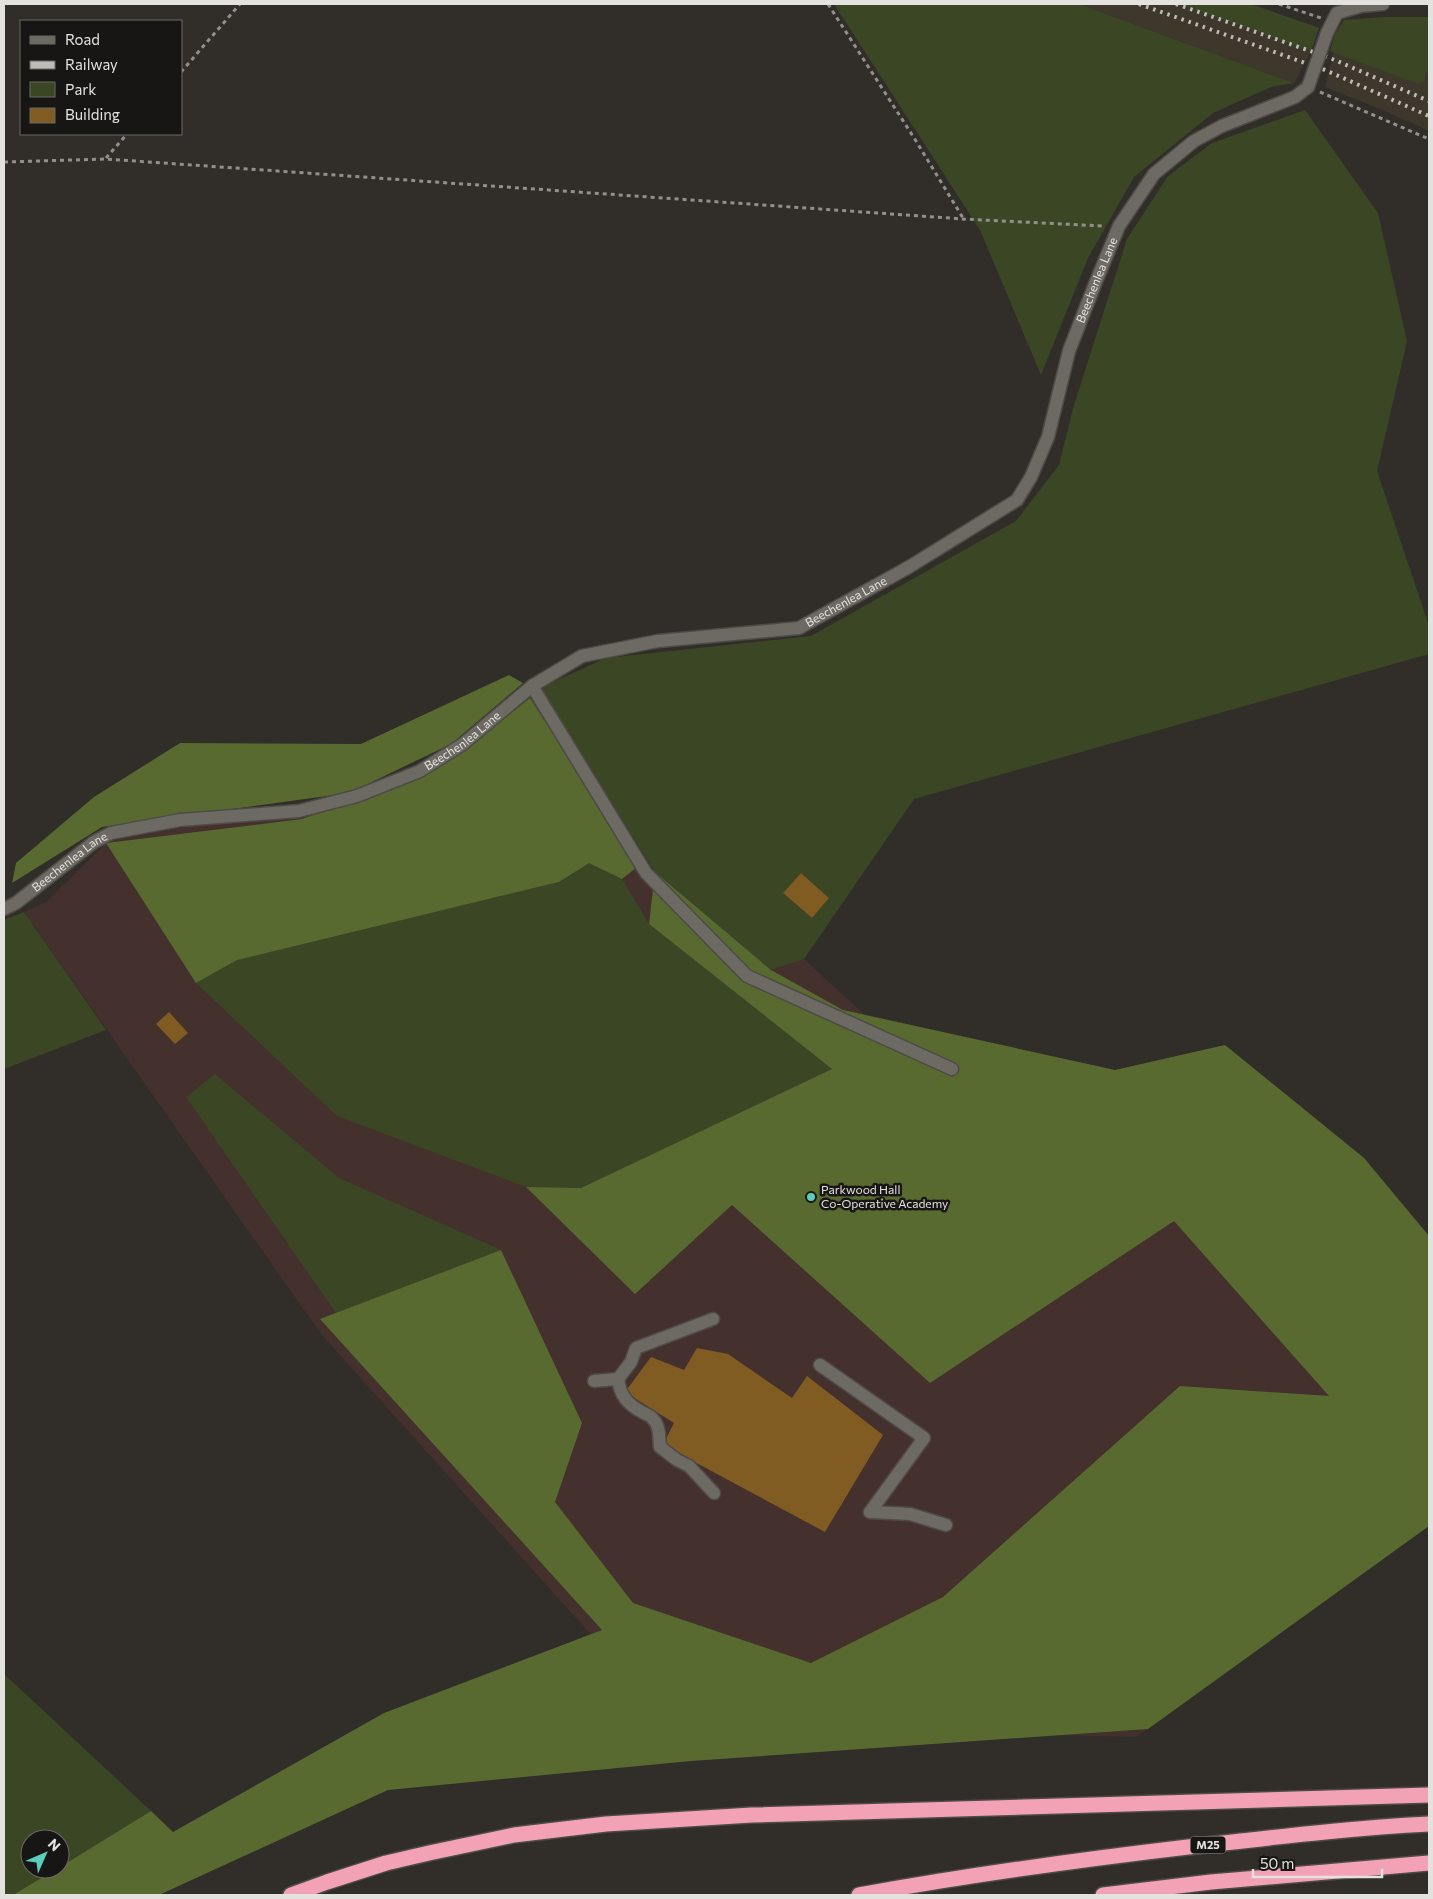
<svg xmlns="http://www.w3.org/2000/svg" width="1433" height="1899" font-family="Commissioner,sans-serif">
<rect width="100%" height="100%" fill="#312e29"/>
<g fill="#3e372c">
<path d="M1079 4H1250L1319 28 1311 51 1294 83Z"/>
<path d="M1338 35H1350L1429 73V131L1385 111 1325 87Z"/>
</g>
<path fill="#44302c" d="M530 698 642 878 771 970 804 959 866 1016 1115 1070 1225 1045 1364 1158 1429 1236V1525L1136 1737 673 1726 321 1334 24 912 46 902 106 843 131 834 357 801 426 775 467 748Z"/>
<g fill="#3b4724" fill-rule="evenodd">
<path d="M834 4H1079L1294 83 1271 87 1213 113 1134 177 1088 258 1041 375 980 230Z"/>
<path d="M1179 4H1251L1319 28 1311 51Z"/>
<path d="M1385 17H1429V73L1426 72 1424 82 1416 83 1330 51 1335 34 1344 20Z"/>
<path d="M1305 110 1378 213 1407 341 1377 471 1429 626V654L914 799 804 959 771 970 655 872 540 688 606 658 811 636 1016 521 1059 465 1074 405 1127 239 1168 176 1212 143ZM801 873 829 898 812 918 783 893Z"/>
<path d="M589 862 622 879 649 924 832 1069 581 1188 526 1187 337 1116 196 983 237 960 559 882Z"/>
<path d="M24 912 106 1030 4 1069V920Z"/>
<path d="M215 1074 339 1178 501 1250 336 1313 186 1097Z"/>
<path d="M4 1674 151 1811 60 1867V1839H30V1869H56L13 1895H4Z"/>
</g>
<g fill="#586a30">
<path d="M509 675 523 683 451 744 349 793 102 827 12 883 16 863 94 797 180 743 361 744Z"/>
<path d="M530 698 596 801 636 868 622 879 589 863 559 882 237 960 196 983 106 843 302 819 426 775 467 748Z"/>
<path d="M655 872 771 970 843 1010 1115 1070 1225 1045 1364 1158 1429 1236V1526L1148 1729 691 1761 388 1790 159 1895H13L56 1869H60V1867L151 1811 173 1832 384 1713 602 1630 320 1319 501 1250 582 1423 555 1502 633 1603 811 1663 943 1597 1180 1386 1329 1396 1174 1221 930 1383 732 1205 635 1294 526 1187 581 1188 832 1069 649 924Z"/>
</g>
<g fill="#805c23">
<path d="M801 873 829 898 812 918 783 893Z"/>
<path d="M169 1012 188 1033 175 1044 156 1024Z"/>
<path d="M697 1348 728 1354 792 1398 807 1376 883 1435 825 1532 663 1445 674 1423 625 1392 651 1357 684 1370Z"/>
</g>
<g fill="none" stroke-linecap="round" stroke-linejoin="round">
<defs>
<g id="minor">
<path d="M1327 33 1337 13 1361 6 1383 4"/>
<path d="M532 686 646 873 747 976 952 1069"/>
<path id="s1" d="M4 909 16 903 94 842 111 833 180 820 299 811 357 796 420 771 463 744 532 686 582 656 658 641 799 628 909 567 1017 500 1031 477 1048 437 1069 351 1095 284 1119 226 1154 174 1194 141 1222 126 1295 97 1308 87"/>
<path d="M820 1365 924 1438 870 1512"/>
<path d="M618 1379C620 1395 627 1404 642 1412 645 1414 650 1415 652 1418 660 1425 659 1437 660 1447L677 1460 689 1466 714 1493"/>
<path d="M594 1381 618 1379 631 1362 636 1348 713 1319"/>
<path d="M870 1512 910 1514 946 1525"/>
</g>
<g id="highway">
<path d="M291 1895 327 1882 386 1863 429 1853 514 1835 606 1824 752 1815 1429 1795"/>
<path d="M859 1895C968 1875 1078 1860 1188 1847 1269 1838 1349 1828 1429 1824"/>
<path d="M1103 1895 1211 1882 1429 1863"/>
</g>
</defs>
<use href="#minor" stroke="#4e4b47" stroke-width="15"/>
<use href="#highway" stroke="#4e4b47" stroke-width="18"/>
<g stroke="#92908c" stroke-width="3" stroke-dasharray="4 4" stroke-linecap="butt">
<path d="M828 4 916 141 963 218"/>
<path d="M1279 4 1321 18"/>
<path d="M181 72 240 4"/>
<path d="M1320 92 1429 139"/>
<path d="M106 158 127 134"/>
<path d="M4 162 106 159 963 219 1103 226"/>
</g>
<use href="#minor" stroke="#6d6963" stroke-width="12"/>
<use href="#highway" stroke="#f3a2b5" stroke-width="15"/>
<g stroke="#bebcb8" stroke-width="4" stroke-dasharray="2.5 5" stroke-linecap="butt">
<path d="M1139 4 1325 70 1429 116"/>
<path d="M1176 4 1330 58 1429 101"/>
</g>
<defs>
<path id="minor-bridge" d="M1308 87 1327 33"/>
</defs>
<use href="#minor-bridge" stroke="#4e4b47" stroke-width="15" stroke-linecap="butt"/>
<use href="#minor-bridge" stroke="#6d6963" stroke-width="12"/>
</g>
<circle fill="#59cebe" stroke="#181614" stroke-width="2" cx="811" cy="1197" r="5"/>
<g text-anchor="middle" stroke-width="5" stroke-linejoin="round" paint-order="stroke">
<rect fill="#181614" stroke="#a7a5a2" stroke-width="1" x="1190.5" y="1836.5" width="35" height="17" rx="4"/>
<g font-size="11" font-weight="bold" fill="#e4e2df">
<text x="1208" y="1849">M25</text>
</g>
<g font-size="12" fill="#e4e2df" stroke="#181614">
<text dy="4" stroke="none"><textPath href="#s1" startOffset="1355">Beechenlea Lane</textPath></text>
<text dy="4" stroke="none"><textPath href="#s1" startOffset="921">Beechenlea Lane</textPath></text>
<text dy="4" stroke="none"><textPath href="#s1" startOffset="501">Beechenlea Lane</textPath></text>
<text dy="4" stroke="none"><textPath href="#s1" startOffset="81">Beechenlea Lane</textPath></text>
</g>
<g font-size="12" fill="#e4e2df" stroke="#181614" text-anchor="start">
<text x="821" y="1194">Parkwood Hall<tspan x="821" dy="14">Co-Operative Academy</tspan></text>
</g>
</g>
<rect width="1433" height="1899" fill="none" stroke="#e4e2df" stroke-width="10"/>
<rect x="20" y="20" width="162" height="115" fill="#181614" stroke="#6a6865"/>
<rect x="30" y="36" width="25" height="8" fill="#6d6963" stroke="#6a6865"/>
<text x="65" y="45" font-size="15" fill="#e4e2df">Road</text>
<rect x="30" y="61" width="25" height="8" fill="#bebcb8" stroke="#6a6865"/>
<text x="65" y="70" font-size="15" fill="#e4e2df">Railway</text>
<rect x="30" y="82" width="25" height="15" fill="#3b4724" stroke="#6a6865"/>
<text x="65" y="95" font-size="15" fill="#e4e2df">Park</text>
<rect x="30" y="108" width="25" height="15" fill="#805c23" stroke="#6a6865"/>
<text x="65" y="120" font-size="15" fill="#e4e2df">Building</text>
<g transform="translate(45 1854) rotate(45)"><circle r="24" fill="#181614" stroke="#6a6865"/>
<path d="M0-4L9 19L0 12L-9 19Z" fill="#59cebe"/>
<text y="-8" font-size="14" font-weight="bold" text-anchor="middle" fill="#e4e2df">N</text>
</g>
<path d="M1253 1869v8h129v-8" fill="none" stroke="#e4e2df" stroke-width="2.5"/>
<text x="1260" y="1869" font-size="15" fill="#e4e2df" stroke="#181614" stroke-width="4" paint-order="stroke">50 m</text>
</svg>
